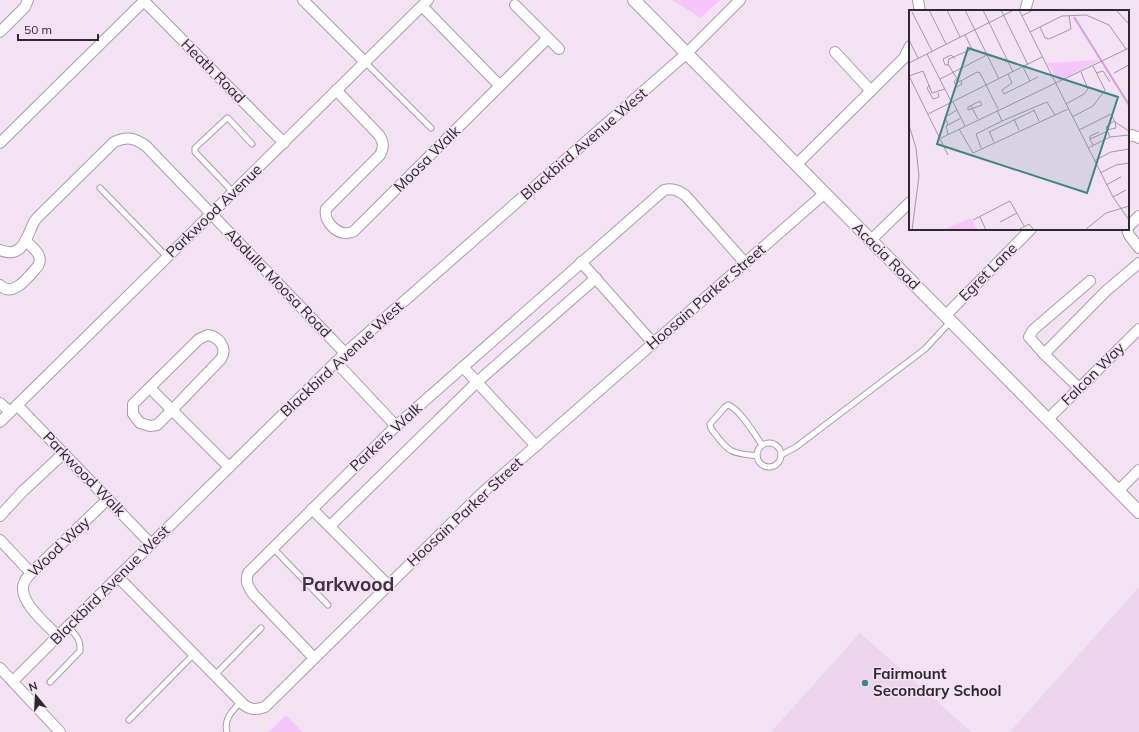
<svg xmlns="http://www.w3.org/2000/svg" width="1139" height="732" font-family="Mulish,sans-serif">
<rect width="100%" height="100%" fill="#f3e1f4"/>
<g fill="#ebd4ec">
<path d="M1139 587V732H1010Z"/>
<path d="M860 633 971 732H771Z"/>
</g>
<g fill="#f6c5fa">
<path d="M672 0H720L701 18Z"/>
<path d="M286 715 302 732H269Z"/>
</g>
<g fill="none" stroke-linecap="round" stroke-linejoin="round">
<defs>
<g id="service">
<path d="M365 62 431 128"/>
<path d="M100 188 167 257"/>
<path d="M233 192 195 152V148L226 119 228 118 252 144"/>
<circle cx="769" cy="455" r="12"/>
<path d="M781 455 796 447 925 349 950 322"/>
<path d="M757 456C734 453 730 454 716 435 713 431 710 429 710 424L725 407 728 405C739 408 756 436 762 445"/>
<path d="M273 548 328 605"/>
<path d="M214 676 261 628"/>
<path d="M50 682 80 651C81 639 75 634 67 626"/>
<path d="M129 720 194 654"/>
<path d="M227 732C223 719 233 710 241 702"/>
</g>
<g id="minor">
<path d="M143 0 284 143"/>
<path d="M303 0 365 62"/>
<path d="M918 0 920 11"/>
<path d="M515 5 559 49"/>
<path d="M422 6 500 86"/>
<path d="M1025 11 1028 0"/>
<path d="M0 32 25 7 28 0"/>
<path d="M835 52 871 91"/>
<path d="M336 90 379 135C384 143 384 147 380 155L326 209C323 223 341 239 354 231L548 38"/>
<path d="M1128 137 1132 135 1139 138"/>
<path d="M0 143 144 1"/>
<path d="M797 164 904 58 910 46"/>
<path d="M1128 227 1139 216"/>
<path d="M1127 229 1129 235 1139 248"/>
<path d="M871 240 910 202"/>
<path d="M0 250C22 259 26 239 33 224 35 219 39 216 43 212L114 142C127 136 135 138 146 146L345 353"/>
<path d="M581 262 653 343"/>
<path d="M0 285C13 299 29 276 38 266 44 255 33 248 26 241"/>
<path d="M945 316 1031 229"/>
<path d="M208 335C219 337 228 348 221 359L172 410 157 425 150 426 140 423 133 414V404L199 339Z"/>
<path d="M1044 354 1029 337 1033 330 1090 281"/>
<path d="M336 362 396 426"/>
<path d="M463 367 536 446"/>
<path d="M150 388 229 467"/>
<path d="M1079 388 1044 354 1106 291 1139 263"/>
<path d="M0 403 10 412"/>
<path d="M17 405 151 544"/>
<path d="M1048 419 1139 329"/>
<path d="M0 422 428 0"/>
<path d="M1118 491 1139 470"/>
<path d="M312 509 388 585"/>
<path d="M0 516 23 491 64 453"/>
<path d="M330 526 477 382 596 278"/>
<path d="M0 540 31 573"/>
<path d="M118 577 244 705C251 710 256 710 265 707L482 493 825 193"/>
<path d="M58 636C46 624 17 600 24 583 25 579 29 576 31 573L108 499"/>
<path d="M314 658 254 595C248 587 245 582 248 573L396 426 664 190C672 188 677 190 685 195L745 263"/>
<path d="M0 668 60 732"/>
<path d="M13 681 58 636 345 353 687 53 740 0"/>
</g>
<path id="tertiary" d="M634 0 1139 512"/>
</defs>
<use href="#service" stroke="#ac9bad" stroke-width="7"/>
<use href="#minor" stroke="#ac9bad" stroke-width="12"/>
<use href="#tertiary" stroke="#ac9bad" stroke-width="14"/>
<use href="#service" stroke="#fff" stroke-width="5"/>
<use href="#minor" stroke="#fff" stroke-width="10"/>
<use href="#tertiary" stroke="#fff" stroke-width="12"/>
</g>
<circle fill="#3f8682" stroke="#f3e1f4" stroke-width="1.5" cx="865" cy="683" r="4"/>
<g text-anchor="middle" stroke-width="3" stroke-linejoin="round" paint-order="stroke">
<g font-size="15" fill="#2f282f" stroke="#f3e1f4">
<text transform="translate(213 71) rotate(45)" y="5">Heath Road</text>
<text transform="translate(584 144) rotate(-41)" y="5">Blackbird Avenue West</text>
<text transform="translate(427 159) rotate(-45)" y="5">Moosa Walk</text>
<text transform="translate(214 211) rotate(-44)" y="5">Parkwood Avenue</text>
<text transform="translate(886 256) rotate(45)" y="5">Acacia Road</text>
<text transform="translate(988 272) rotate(-45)" y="5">Egret Lane</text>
<text transform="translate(278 283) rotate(46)" y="5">Abdulla Moosa Road</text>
<text transform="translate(706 297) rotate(-41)" y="5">Hoosain Parker Street</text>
<text transform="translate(342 359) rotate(-43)" y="5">Blackbird Avenue West</text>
<text transform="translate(1093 374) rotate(-45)" y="5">Falcon Way</text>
<text transform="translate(386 437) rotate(-43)" y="5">Parkers Walk</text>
<text transform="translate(84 474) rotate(46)" y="5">Parkwood Walk</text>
<text transform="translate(465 512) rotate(-43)" y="5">Hoosain Parker Street</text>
<text transform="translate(59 547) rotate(-44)" y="5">Wood Way</text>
<text transform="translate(110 585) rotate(-45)" y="5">Blackbird Avenue West</text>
</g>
<g font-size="15" font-weight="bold" fill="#2f282f" stroke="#f3e1f4" text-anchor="start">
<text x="873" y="679">Fairmount<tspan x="873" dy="17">Secondary School</tspan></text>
</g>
<g font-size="19" font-weight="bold" fill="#3f3140" stroke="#f3e1f4">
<text x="348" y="591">Parkwood</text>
</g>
</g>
<g transform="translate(909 10)">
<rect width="220" height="220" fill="#f3e1f4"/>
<path d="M190 50 150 71 138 53ZM62 208 68 220H33Z" fill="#f6c5fa"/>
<path fill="none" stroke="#d99edd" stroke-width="2" d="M165 7 220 95"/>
<path fill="none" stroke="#a597a5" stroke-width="1" d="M20 0 37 34M38 0 51 27M56 0 90 69M74 0 104 62M92 0 119 55M110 0 204 187 220 210M207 0 220 14M3 2 23 41M113 6 124 0M131 17 136 28 140 29 162 19 160 5M121 22 153 6 177 5 200 15 217 39M56 25 63 39 40 49 39 54 50 72 68 62 71 63 89 99M0 30 9 48M18 44 43 93M0 53 105 0M40 55H36L34 49 42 45 46 49M114 57 121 71M187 63 194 61 201 72M205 63 220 55M99 64 103 73 93 80 95 84 129 67M0 66 39 145M0 66 14 61 23 83 36 79M31 69 78 45M47 69 45 72 48 77 53 74 52 71M21 75 18 78 24 89 30 87 29 83M71 91 73 95 59 100V97ZM44 92 56 116M157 94 175 84 179 79 172 62M62 96 69 109M88 100 93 111M125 100 130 111M19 104 133 47M163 107 184 96 196 80 184 56M105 109 110 120M0 115 7 138 10 166 3 220M39 115 36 107 48 100M50 119 64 143 159 99M170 120 202 104 206 112 220 121M198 120 207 118 206 112M80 121 85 132M80 122 126 100M39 124 37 116 52 108M201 127 197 117 205 111M32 128 220 38M181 129V126L190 122M184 135 181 129 199 121M72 138 67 124 93 111 138 92 146 105M179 138 201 127 220 125M185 151 202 142 220 139M191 163 207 155 220 153M197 175 212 167M204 187 217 180M71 207 77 220M64 210 101 191 115 216M91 212 108 203M109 220 120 214 125 220M176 220 197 203 220 196"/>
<path fill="#3f8682" fill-opacity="0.15" stroke="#3f8682" stroke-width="2" d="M59 38 209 87 178 183 28 134Z"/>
<rect width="220" height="220" fill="none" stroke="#2f282f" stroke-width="2"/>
</g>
<g transform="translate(36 696) rotate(342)" stroke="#f3e1f4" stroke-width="3" paint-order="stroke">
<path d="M0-3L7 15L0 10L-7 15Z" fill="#2f282f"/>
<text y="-6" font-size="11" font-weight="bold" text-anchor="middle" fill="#2f282f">N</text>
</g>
<path d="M18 34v6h80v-6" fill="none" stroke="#2f282f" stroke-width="2"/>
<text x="24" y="34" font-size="12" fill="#2f282f" stroke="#f3e1f4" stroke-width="3" paint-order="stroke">50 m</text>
</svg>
